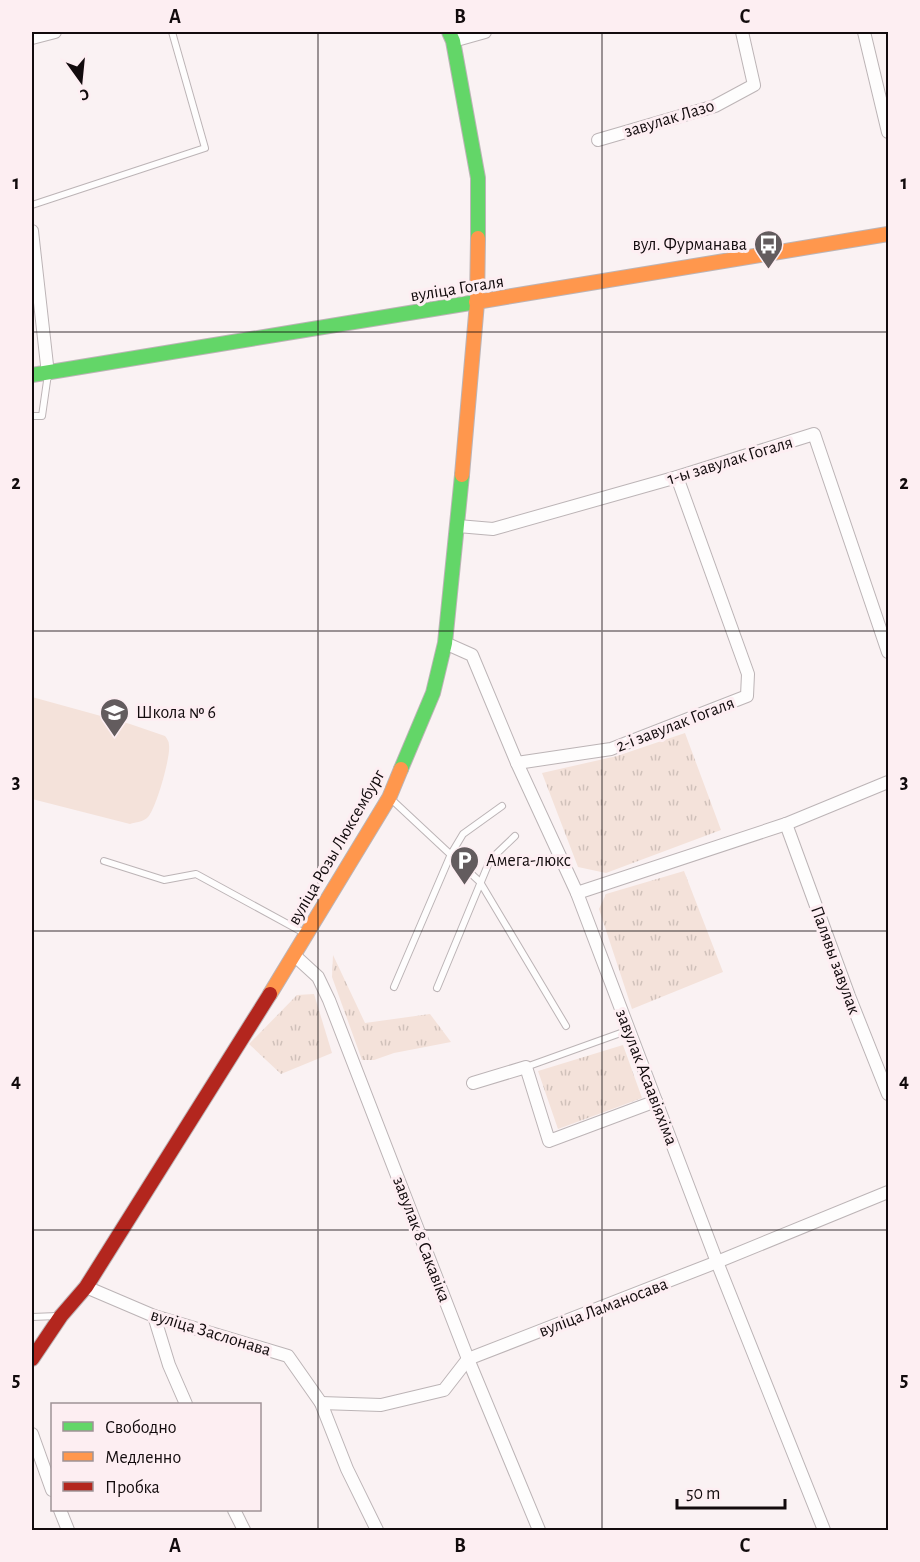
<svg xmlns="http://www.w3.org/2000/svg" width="920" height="1562" font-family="'Alegreya Sans',sans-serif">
<defs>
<pattern id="grass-tufts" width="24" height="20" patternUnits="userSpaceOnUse" patternTransform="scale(1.5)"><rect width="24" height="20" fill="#f4e2da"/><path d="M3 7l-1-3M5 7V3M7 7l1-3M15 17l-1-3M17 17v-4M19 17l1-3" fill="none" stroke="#d0c1ba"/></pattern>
</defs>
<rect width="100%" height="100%" fill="#faf2f3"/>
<g fill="url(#grass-tufts)">
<path d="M685 733 721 830 606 873 578 867 542 773 617 756Z"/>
<path d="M684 871 723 972 632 1009 599 909 606 894Z"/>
<path d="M333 955 365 1023 430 1014 451 1042 394 1053 374 1060H362L332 977Z"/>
<path d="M314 994 332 1053 281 1074 249 1044 297 995Z"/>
<path d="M623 1045 642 1098 558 1129 538 1071Z"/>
</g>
<path fill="#f4e2da" d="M32 697 130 724 165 736C167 739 169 741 169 745 171 756 156 809 148 817 143 822 136 822 130 824L32 799Z"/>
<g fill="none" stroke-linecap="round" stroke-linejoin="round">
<defs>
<g id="lane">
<path d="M32 205 205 148 172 32"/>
<path d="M32 416H42L48 374"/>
<path d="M390 798 480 882 566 1026"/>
<path d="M104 861 164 880 196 874 306 934"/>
<path d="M394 987 451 854 463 834 502 806"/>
<path d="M437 988 490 860 515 836"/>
<path d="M526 1067 629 1030"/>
<path d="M32 1317 57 1316"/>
</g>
<g id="street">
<path d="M864 32 888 132"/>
<path d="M32 38 55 32"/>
<path d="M453 41 485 32"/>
<path d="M598 140 715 106 754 85 742 32"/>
<path d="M32 231 48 374"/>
<path d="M458 526 493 529 677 477 814 434 888 652"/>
<path d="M445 643 472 655 517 763 577 893 717 1262 824 1530"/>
<path d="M517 763 611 749 747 696 748 674 677 477"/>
<path d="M786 824 849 996 888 1094"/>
<path d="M577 893 786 824 888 782"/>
<path d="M294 955 318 977 329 1000 468 1359 539 1530"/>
<path d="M473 1083 526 1067 549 1141 656 1101"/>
<path d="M86 1287 154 1316 288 1356 321 1403 347 1469 377 1530"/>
<path d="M154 1316 169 1365 186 1404"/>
<path d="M321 1403 381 1405 444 1390 468 1359 717 1262 888 1192"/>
<path d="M32 1434 52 1490"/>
<path d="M60 1510 68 1530"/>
<path d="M234 1510 244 1530"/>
</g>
<g id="fast">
<path d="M449 32 453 41 478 178V238"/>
<path d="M32 375 476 302"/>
<path d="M401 769 433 693 445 643 462 475"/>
</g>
<g id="slow">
<path d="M476 302 888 234"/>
<path d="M462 475 477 303 478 238"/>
<path d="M270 994 389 798 401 769"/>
</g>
<path id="jam" d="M32 1359 61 1316 86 1287 270 994"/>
</defs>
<use href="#lane" stroke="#bcb4b6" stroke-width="8"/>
<use href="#street" stroke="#bcb4b6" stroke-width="14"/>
<use href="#fast" stroke="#bcb4b6" stroke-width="16"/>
<use href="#slow" stroke="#bcb4b6" stroke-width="16"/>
<use href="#jam" stroke="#bcb4b6" stroke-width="16"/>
<use href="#lane" stroke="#fefdfd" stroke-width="6"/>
<use href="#street" stroke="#fefdfd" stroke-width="12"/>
<use href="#fast" stroke="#63d668" stroke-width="14"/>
<use href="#slow" stroke="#ff974d" stroke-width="14"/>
<use href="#jam" stroke="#b3261e" stroke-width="14"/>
</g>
<path fill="none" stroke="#120b0d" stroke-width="1.5" stroke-opacity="0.55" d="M318 32V1530M602 32V1530M32 332H888M32 631H888M32 931H888M32 1230H888"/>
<defs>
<symbol id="bus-pin" viewBox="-11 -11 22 30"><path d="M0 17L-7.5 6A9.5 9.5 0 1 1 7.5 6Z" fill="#635c5e" stroke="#fdeef2"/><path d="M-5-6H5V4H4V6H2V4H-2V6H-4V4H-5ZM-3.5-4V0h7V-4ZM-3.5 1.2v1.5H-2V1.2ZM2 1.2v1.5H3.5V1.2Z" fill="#fff"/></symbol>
<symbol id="school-pin" viewBox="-11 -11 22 30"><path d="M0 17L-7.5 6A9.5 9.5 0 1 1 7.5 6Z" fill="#635c5e" stroke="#fdeef2"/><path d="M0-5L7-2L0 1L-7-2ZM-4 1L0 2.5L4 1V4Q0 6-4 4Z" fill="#fff"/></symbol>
<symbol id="parking-pin" viewBox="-11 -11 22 30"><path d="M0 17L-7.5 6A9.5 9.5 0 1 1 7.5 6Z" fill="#635c5e" stroke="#fdeef2"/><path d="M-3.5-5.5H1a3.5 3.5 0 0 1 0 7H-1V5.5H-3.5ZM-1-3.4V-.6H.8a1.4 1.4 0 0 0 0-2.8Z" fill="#fff"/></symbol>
</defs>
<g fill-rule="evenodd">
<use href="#bus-pin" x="752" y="228" width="33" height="45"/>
<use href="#school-pin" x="98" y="696" width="33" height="45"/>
<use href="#parking-pin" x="448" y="844" width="33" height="45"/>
</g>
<g text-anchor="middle" stroke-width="6" stroke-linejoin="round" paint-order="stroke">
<g font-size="18" fill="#120b0d" stroke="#fdeef2">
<text transform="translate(669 118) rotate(-17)" y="6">завулак Лазо</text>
<text transform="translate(457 288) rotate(-9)" y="6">вуліца Гогаля</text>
<text transform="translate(730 460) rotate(-17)" y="6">1-ы завулак Гогаля</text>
<text transform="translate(675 724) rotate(-21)" y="6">2-і завулак Гогаля</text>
<text transform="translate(336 847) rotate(-60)" y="6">вуліца Розы Люксембург</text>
<text transform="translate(836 960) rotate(70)" y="6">Палявы завулак</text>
<text transform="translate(647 1077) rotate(69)" y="6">завулак Асаавіяхіма</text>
<text transform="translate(422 1239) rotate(69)" y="6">завулак 8 Сакавіка</text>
<text transform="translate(603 1307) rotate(-21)" y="6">вуліца Ламаносава</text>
<text transform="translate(211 1332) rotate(17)" y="6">вуліца Заслонава</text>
</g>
<g font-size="18" fill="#120b0d" stroke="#fdeef2" text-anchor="start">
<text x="747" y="250" text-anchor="end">вул. Фурманава</text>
<text x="136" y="718">Школа № 6</text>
<text x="486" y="866">Амега-люкс</text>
</g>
</g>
<rect width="920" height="1562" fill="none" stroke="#fdeef2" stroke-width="66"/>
<rect x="51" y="1403" width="210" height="108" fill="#fdeef2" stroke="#9f9396" stroke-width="1.5"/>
<rect x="63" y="1422" width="30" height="9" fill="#63d668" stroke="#9f9396" stroke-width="1.5"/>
<text x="105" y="1433" font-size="18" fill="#120b0d">Свободно</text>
<rect x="63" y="1452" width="30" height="9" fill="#ff974d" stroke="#9f9396" stroke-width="1.5"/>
<text x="105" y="1463" font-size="18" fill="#120b0d">Медленно</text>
<rect x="63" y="1482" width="30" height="9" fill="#b3261e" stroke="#9f9396" stroke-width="1.5"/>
<text x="105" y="1493" font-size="18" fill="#120b0d">Пробка</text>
<g transform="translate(81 81) rotate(165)" stroke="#fdeef2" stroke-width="4.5" paint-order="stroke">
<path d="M0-4.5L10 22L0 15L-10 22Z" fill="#120b0d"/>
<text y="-9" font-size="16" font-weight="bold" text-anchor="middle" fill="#120b0d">С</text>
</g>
<path d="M677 1499v9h108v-9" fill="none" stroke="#120b0d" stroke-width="3"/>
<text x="686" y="1499" font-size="18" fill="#120b0d" stroke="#fdeef2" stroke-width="4.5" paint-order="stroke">50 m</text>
<rect x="33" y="33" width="854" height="1496" fill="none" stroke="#120b0d" stroke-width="2"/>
<g font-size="20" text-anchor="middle" font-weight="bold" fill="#120b0d">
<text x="175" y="23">A</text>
<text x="460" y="23">B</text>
<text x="745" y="23">C</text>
<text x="16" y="189">1</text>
<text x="904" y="189">1</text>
<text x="16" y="489">2</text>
<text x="904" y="489">2</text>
<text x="16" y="788">3</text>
<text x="904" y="788">3</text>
<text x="16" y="1087">4</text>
<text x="904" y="1087">4</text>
<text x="16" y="1386">5</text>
<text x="904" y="1386">5</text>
<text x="175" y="1552">A</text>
<text x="460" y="1552">B</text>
<text x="745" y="1552">C</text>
</g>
</svg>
